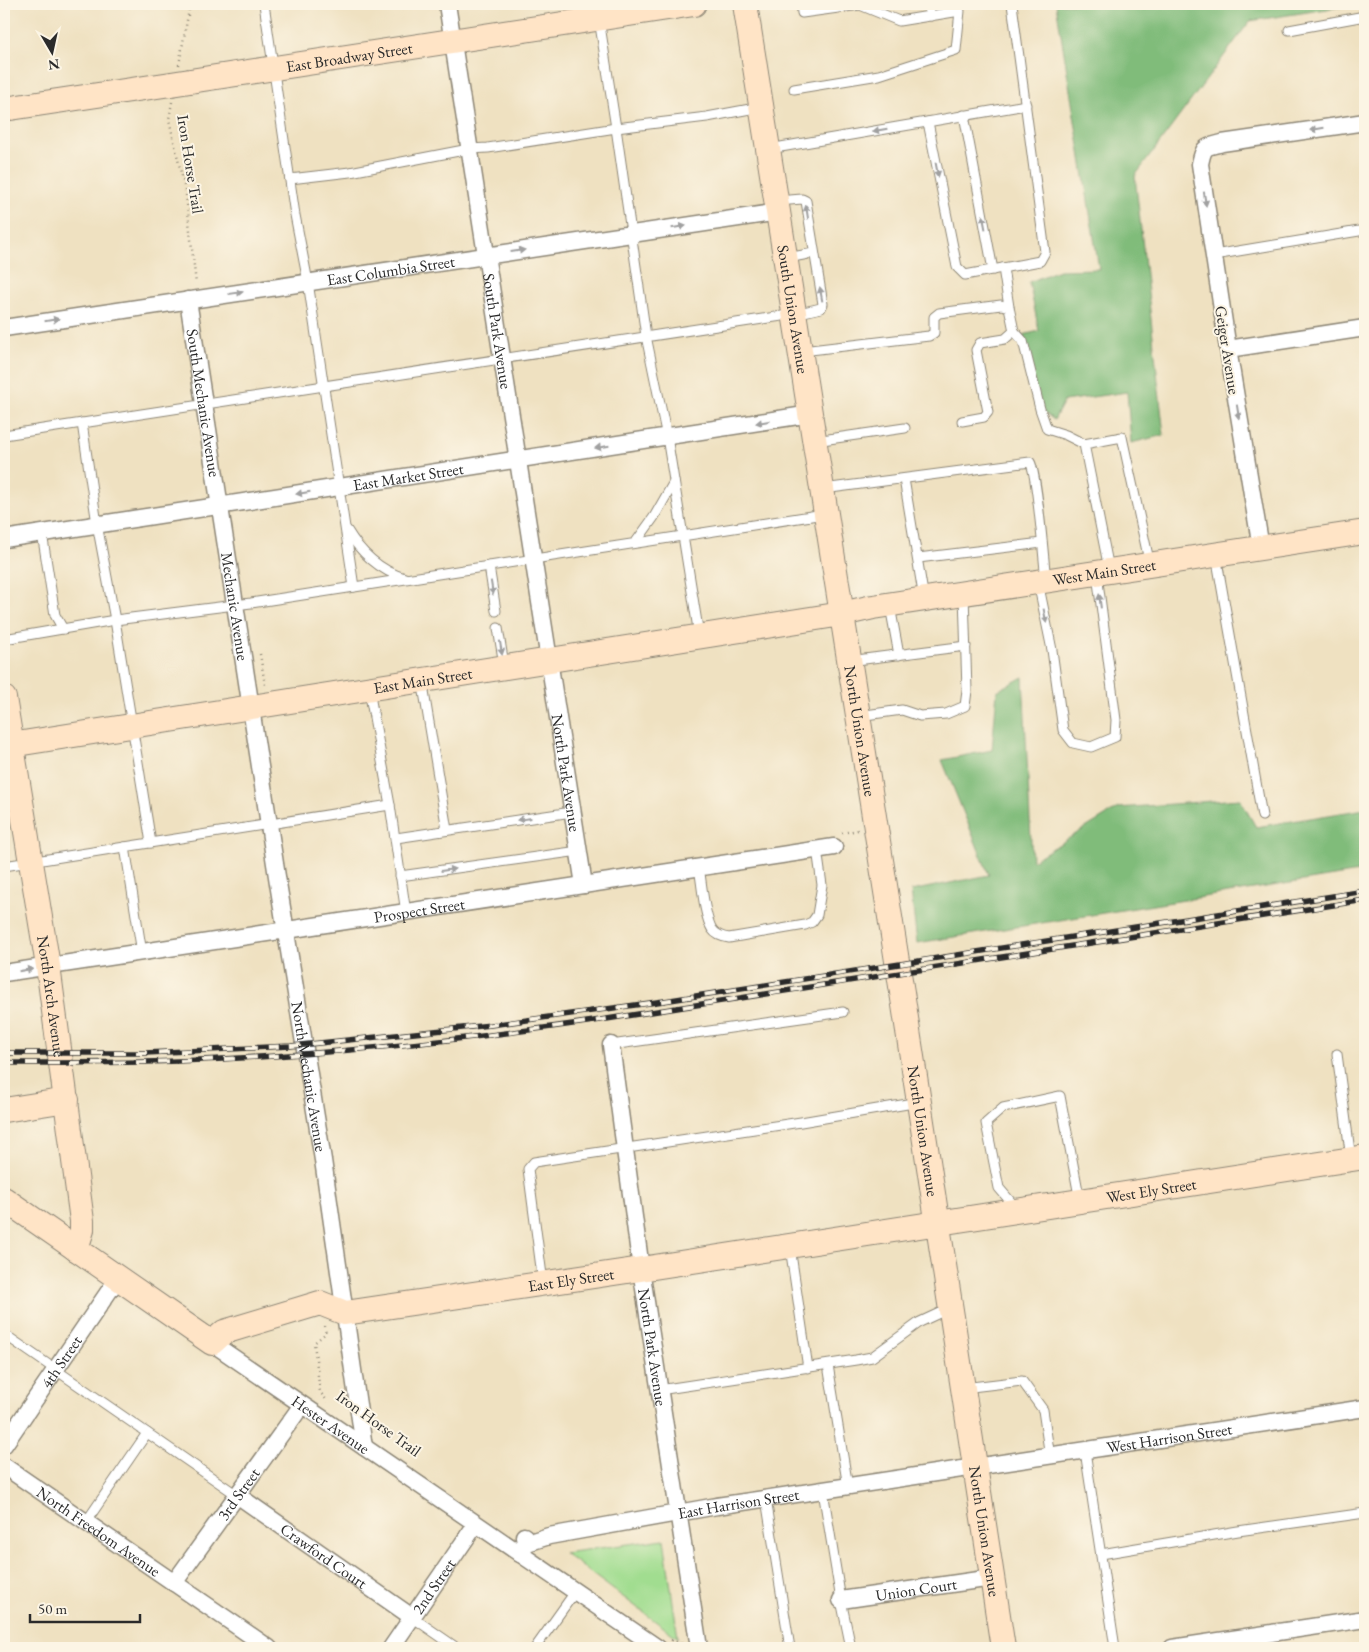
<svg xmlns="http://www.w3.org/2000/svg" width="1369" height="1652" font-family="'EB Garamond',serif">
<rect width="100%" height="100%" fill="#fcf5e5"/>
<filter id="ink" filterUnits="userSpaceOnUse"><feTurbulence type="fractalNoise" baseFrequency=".02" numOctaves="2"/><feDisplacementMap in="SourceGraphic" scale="10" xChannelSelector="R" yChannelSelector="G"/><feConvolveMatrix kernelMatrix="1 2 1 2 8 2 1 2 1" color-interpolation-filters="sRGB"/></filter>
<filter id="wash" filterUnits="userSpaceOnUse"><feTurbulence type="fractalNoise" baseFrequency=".0096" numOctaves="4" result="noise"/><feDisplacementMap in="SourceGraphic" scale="20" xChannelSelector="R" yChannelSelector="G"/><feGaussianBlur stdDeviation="1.12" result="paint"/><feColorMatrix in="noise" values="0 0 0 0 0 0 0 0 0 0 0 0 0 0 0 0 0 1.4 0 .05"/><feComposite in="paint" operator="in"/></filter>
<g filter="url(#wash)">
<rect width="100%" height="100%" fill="#efe1c1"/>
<path fill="#a1dd90" stroke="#66845e" d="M664 1539 678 1638 564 1553Z"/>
<g fill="#80bc7a" stroke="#567452">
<path d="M1056 4H1359L1250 21 1135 176 1164 435 1131 443 1127 392 1064 401 1054 420 1040 409 1023 335 1039 331 1029 282 1059 270 1099 269Z"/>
<path d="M1023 677 1032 861 1118 808 1240 799 1256 827 1365 809V871L917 943 911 891 989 875 942 760 992 750 997 691Z"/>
</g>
</g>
<g filter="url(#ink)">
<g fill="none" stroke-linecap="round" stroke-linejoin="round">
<defs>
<g id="lane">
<path d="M264 4 295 215 308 282 354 587"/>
<path d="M928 4 931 16"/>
<path d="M599 19 616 128 707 117 761 107"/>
<path d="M1289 30 1365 16"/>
<path d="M794 89 879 75 956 50 960 11 899 21 860 5 802 13 801 4"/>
<path d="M964 115 993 270"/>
<path d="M928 122 957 267 965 275 1040 261 1045 252 1012 4"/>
<path d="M769 149 1026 105"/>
<path d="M290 179 350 172 469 149 488 148 616 128 646 336 667 437 699 635"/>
<path d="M1214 255 1365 230"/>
<path d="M787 258 814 253"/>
<path d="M1003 268 1009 307"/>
<path d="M1014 331 1023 341 1040 409 1047 429 1066 435 1084 444 1109 569"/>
<path d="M802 351 929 336 934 333V317L939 313 1001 305 1009 307 1014 331 1005 339 980 343 976 350 988 412 984 417 962 421"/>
<path d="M82 423 97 524 115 620 151 843"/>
<path d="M4 435 795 314 821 308 823 304 806 201 802 199 778 201"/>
<path d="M815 441 905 428"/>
<path d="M1084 444 1122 437 1150 565"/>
<path d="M904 479 924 599"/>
<path d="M823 489 1030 462C1037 472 1044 562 1046 581"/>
<path d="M347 530C360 552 380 571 405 578"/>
<path d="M42 533 55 615 63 629"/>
<path d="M636 542 654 517 674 482"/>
<path d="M1216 555 1262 816"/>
<path d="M918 558 1042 543"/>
<path d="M489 566 496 611"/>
<path d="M1038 582 1052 650 1063 730 1073 743 1091 747 1115 737 1116 720 1097 574"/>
<path d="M890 606 899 655"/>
<path d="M498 628 504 665"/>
<path d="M4 639 115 620 251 603 824 514"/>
<path d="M849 661 966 646"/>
<path d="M422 680 447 830"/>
<path d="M369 690 390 805"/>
<path d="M858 716 902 710 920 716 946 714 965 706 967 691 964 594"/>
<path d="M396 838 572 812"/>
<path d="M125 847 142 953"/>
<path d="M4 866 390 805 406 913"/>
<path d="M699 867C702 884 704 916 712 929 716 935 722 937 729 938L805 925 812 922 817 915 822 885 817 849"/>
<path d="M400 876 579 851"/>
<path d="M611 1045 843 1012"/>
<path d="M1337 1054 1351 1159"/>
<path d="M1017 1209 999 1188 986 1123 1003 1108 1060 1096 1080 1201"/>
<path d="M790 1247 808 1368"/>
<path d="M543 1283 528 1169 534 1162 801 1122 919 1102"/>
<path d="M4 1334 237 1495"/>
<path d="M828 1365 848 1487"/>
<path d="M963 1388 1022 1381 1043 1410 1050 1457"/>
<path d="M659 1390 856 1360 872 1357 920 1322 948 1309"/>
<path d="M1085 1451 1115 1648"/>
<path d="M823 1491 841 1600 851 1648"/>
<path d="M766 1499 790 1648"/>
<path d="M86 1522 147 1433"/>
<path d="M1101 1554 1238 1531 1365 1513"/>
<path d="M412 1617 457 1648"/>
<path d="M535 1648 575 1592"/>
</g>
<g id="street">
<path id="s1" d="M447 4 584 885"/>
<path id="s2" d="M188 300 278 883 323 1160 364 1447"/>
<path id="s3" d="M4 328 779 212"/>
<path d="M1228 349 1365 328"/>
<path id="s4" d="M4 539 811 414"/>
<path d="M1261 548 1228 349 1200 164C1204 145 1205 148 1222 143L1365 122"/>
<path id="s5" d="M4 973 834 847"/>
<path id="s6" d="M611 1045 641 1269 699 1648"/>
<path id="s7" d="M212 1343 658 1648"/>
<path id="s8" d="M4 1445 118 1278"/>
<path id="s9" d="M4 1466 269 1648"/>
<path id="s10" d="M237 1495 412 1617"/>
<path id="s11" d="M520 1554 525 1546 524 1536 530 1542 549 1536 717 1506 1365 1408"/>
<path id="s12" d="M174 1583 302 1405"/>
<path id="s13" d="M841 1600 992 1578"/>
<path id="s14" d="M391 1648 476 1524"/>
<path d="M1172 1648 1365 1619"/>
</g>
<g id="secondary">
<path id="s15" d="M745 4 904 1005 1003 1648"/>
<path id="s16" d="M190 81 694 4"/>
<path d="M4 109 171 84"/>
<path id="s17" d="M4 698 48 966 82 1221V1230L76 1249"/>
<path id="s18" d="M4 746 842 614 873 607 1365 532"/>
<path d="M4 1110 67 1100"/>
<path id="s19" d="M4 1199 212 1343 224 1332 320 1303 345 1313 641 1269 1365 1157"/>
</g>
</defs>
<use href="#lane" stroke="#8d8676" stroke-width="11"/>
<use href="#street" stroke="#8d8676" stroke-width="19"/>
<use href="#secondary" stroke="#8d8676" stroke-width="26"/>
<g stroke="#8d8676" stroke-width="2.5" stroke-dasharray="1 4" stroke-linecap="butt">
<path d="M179 65 190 4"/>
<path d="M172 102 169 119 186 195 196 284"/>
<path d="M260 654 265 685"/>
<path d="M842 833 858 830"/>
<path d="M324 1326 326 1333 314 1343 320 1392 328 1402"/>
<path d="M671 1640 683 1644"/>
</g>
<use href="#lane" stroke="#fff" stroke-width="9"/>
<use href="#street" stroke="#fff" stroke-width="16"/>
<use href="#secondary" stroke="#ffe4c6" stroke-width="24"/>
<defs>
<g id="rail">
<path d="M4 1053H145L291 1046 491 1025 664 1001 1365 891"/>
<path d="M4 1063C62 1063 120 1063 178 1061 318 1056 456 1041 594 1021L1365 900"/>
</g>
</defs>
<use href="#rail" stroke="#2b2b2b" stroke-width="5.5"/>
<use href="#rail" stroke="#fcf5e5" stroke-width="4" stroke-dasharray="11" stroke-linecap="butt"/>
<defs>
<path id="secondary-bridge" d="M171 84 190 81"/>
</defs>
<use href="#secondary-bridge" stroke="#8d8676" stroke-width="26" stroke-linecap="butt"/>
<use href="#secondary-bridge" stroke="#ffe4c6" stroke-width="24"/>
</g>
<defs><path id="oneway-solid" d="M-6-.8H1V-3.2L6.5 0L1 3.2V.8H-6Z" transform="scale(1.25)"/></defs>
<g fill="#a0a0a0">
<use href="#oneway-solid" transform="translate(1317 129) rotate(171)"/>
<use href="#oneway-solid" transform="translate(880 130) rotate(170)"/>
<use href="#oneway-solid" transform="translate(937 170) rotate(79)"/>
<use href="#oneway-solid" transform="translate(1205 199) rotate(81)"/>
<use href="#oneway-solid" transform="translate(807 212) rotate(-99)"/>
<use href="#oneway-solid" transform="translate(984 222) rotate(-101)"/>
<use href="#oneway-solid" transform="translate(679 227) rotate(-9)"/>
<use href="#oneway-solid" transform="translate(518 251) rotate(-8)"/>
<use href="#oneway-solid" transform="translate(236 293) rotate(-8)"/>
<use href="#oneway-solid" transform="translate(821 294) rotate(-100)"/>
<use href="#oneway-solid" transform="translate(52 320) rotate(-9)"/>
<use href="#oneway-solid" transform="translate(1238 412) rotate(81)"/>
<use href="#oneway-solid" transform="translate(763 422) rotate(171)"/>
<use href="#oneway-solid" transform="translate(602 447) rotate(171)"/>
<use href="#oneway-solid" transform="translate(303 493) rotate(171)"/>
<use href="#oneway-solid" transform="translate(492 588) rotate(81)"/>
<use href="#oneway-solid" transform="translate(1100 601) rotate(-97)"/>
<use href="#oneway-solid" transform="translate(1045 616) rotate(79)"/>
<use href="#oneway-solid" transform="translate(501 648) rotate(81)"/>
<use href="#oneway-solid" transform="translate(524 819) rotate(172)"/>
<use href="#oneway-solid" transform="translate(448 870) rotate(-8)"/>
<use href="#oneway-solid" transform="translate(26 970) rotate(-9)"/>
</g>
</g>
<g text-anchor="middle" stroke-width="4" stroke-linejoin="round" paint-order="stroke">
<g font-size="16" fill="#2b2b2b" stroke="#fcf5e5">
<text dy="6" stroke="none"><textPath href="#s16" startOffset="161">East Broadway Street</textPath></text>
<text transform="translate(191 164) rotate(81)" y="6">Iron Horse Trail</text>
<text dy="6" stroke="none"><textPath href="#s3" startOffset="391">East Columbia Street</textPath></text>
<text dy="6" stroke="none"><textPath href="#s15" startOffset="309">South Union Avenue</textPath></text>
<text dy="6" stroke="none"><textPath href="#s1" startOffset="331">South Park Avenue</textPath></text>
<text transform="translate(1228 350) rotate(81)" y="6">Geiger Avenue</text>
<text dy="6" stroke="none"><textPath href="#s2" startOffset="104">South Mechanic Avenue</textPath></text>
<text dy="6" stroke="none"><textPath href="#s4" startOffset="409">East Market Street</textPath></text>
<text dy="6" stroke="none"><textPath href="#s18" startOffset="1114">West Main Street</textPath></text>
<text dy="6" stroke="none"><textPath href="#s2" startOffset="310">Mechanic Avenue</textPath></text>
<text dy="6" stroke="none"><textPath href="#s18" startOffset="424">East Main Street</textPath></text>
<text dy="6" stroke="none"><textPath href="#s15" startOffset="736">North Union Avenue</textPath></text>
<text dy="6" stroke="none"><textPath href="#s1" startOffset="778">North Park Avenue</textPath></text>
<text dy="6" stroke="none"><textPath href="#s5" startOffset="420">Prospect Street</textPath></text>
<text dy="6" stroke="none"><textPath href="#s17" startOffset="302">North Arch Avenue</textPath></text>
<text dy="6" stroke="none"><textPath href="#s2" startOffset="786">North Mechanic Avenue</textPath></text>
<text dy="6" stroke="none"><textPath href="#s15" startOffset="1141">North Union Avenue</textPath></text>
<text dy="6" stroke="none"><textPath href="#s19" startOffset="1212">West Ely Street</textPath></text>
<text dy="6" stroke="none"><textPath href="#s19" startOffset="625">East Ely Street</textPath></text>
<text dy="6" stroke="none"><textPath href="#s6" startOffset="305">North Park Avenue</textPath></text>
<text dy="6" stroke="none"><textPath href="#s8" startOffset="101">4th Street</textPath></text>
<text transform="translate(379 1423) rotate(36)" y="6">Iron Horse Trail</text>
<text dy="6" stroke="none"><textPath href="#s7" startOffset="144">Hester Avenue</textPath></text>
<text dy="6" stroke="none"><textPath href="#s11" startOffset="676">West Harrison Street</textPath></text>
<text dy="6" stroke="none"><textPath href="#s12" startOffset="110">3rd Street</textPath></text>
<text dy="6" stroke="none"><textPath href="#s11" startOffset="240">East Harrison Street</textPath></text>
<text dy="6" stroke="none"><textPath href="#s9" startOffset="115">North Freedom Avenue</textPath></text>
<text dy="6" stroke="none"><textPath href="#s15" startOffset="1546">North Union Avenue</textPath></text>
<text dy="6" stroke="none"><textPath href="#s10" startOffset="106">Crawford Court</textPath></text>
<text dy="6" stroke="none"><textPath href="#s14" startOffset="75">2nd Street</textPath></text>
<text dy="6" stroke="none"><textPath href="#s13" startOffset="76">Union Court</textPath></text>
</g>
</g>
<rect width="1369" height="1652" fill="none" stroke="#fcf5e5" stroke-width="20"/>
<g transform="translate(52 52) rotate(171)" stroke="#fcf5e5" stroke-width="4" paint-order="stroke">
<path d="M0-4L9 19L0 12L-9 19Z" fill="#2b2b2b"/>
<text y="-8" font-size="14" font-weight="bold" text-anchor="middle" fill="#2b2b2b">N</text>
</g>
<path d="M30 1614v8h110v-8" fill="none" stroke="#2b2b2b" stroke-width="2.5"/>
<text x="38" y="1614" font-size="15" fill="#2b2b2b" stroke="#fcf5e5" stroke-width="4" paint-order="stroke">50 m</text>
</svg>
